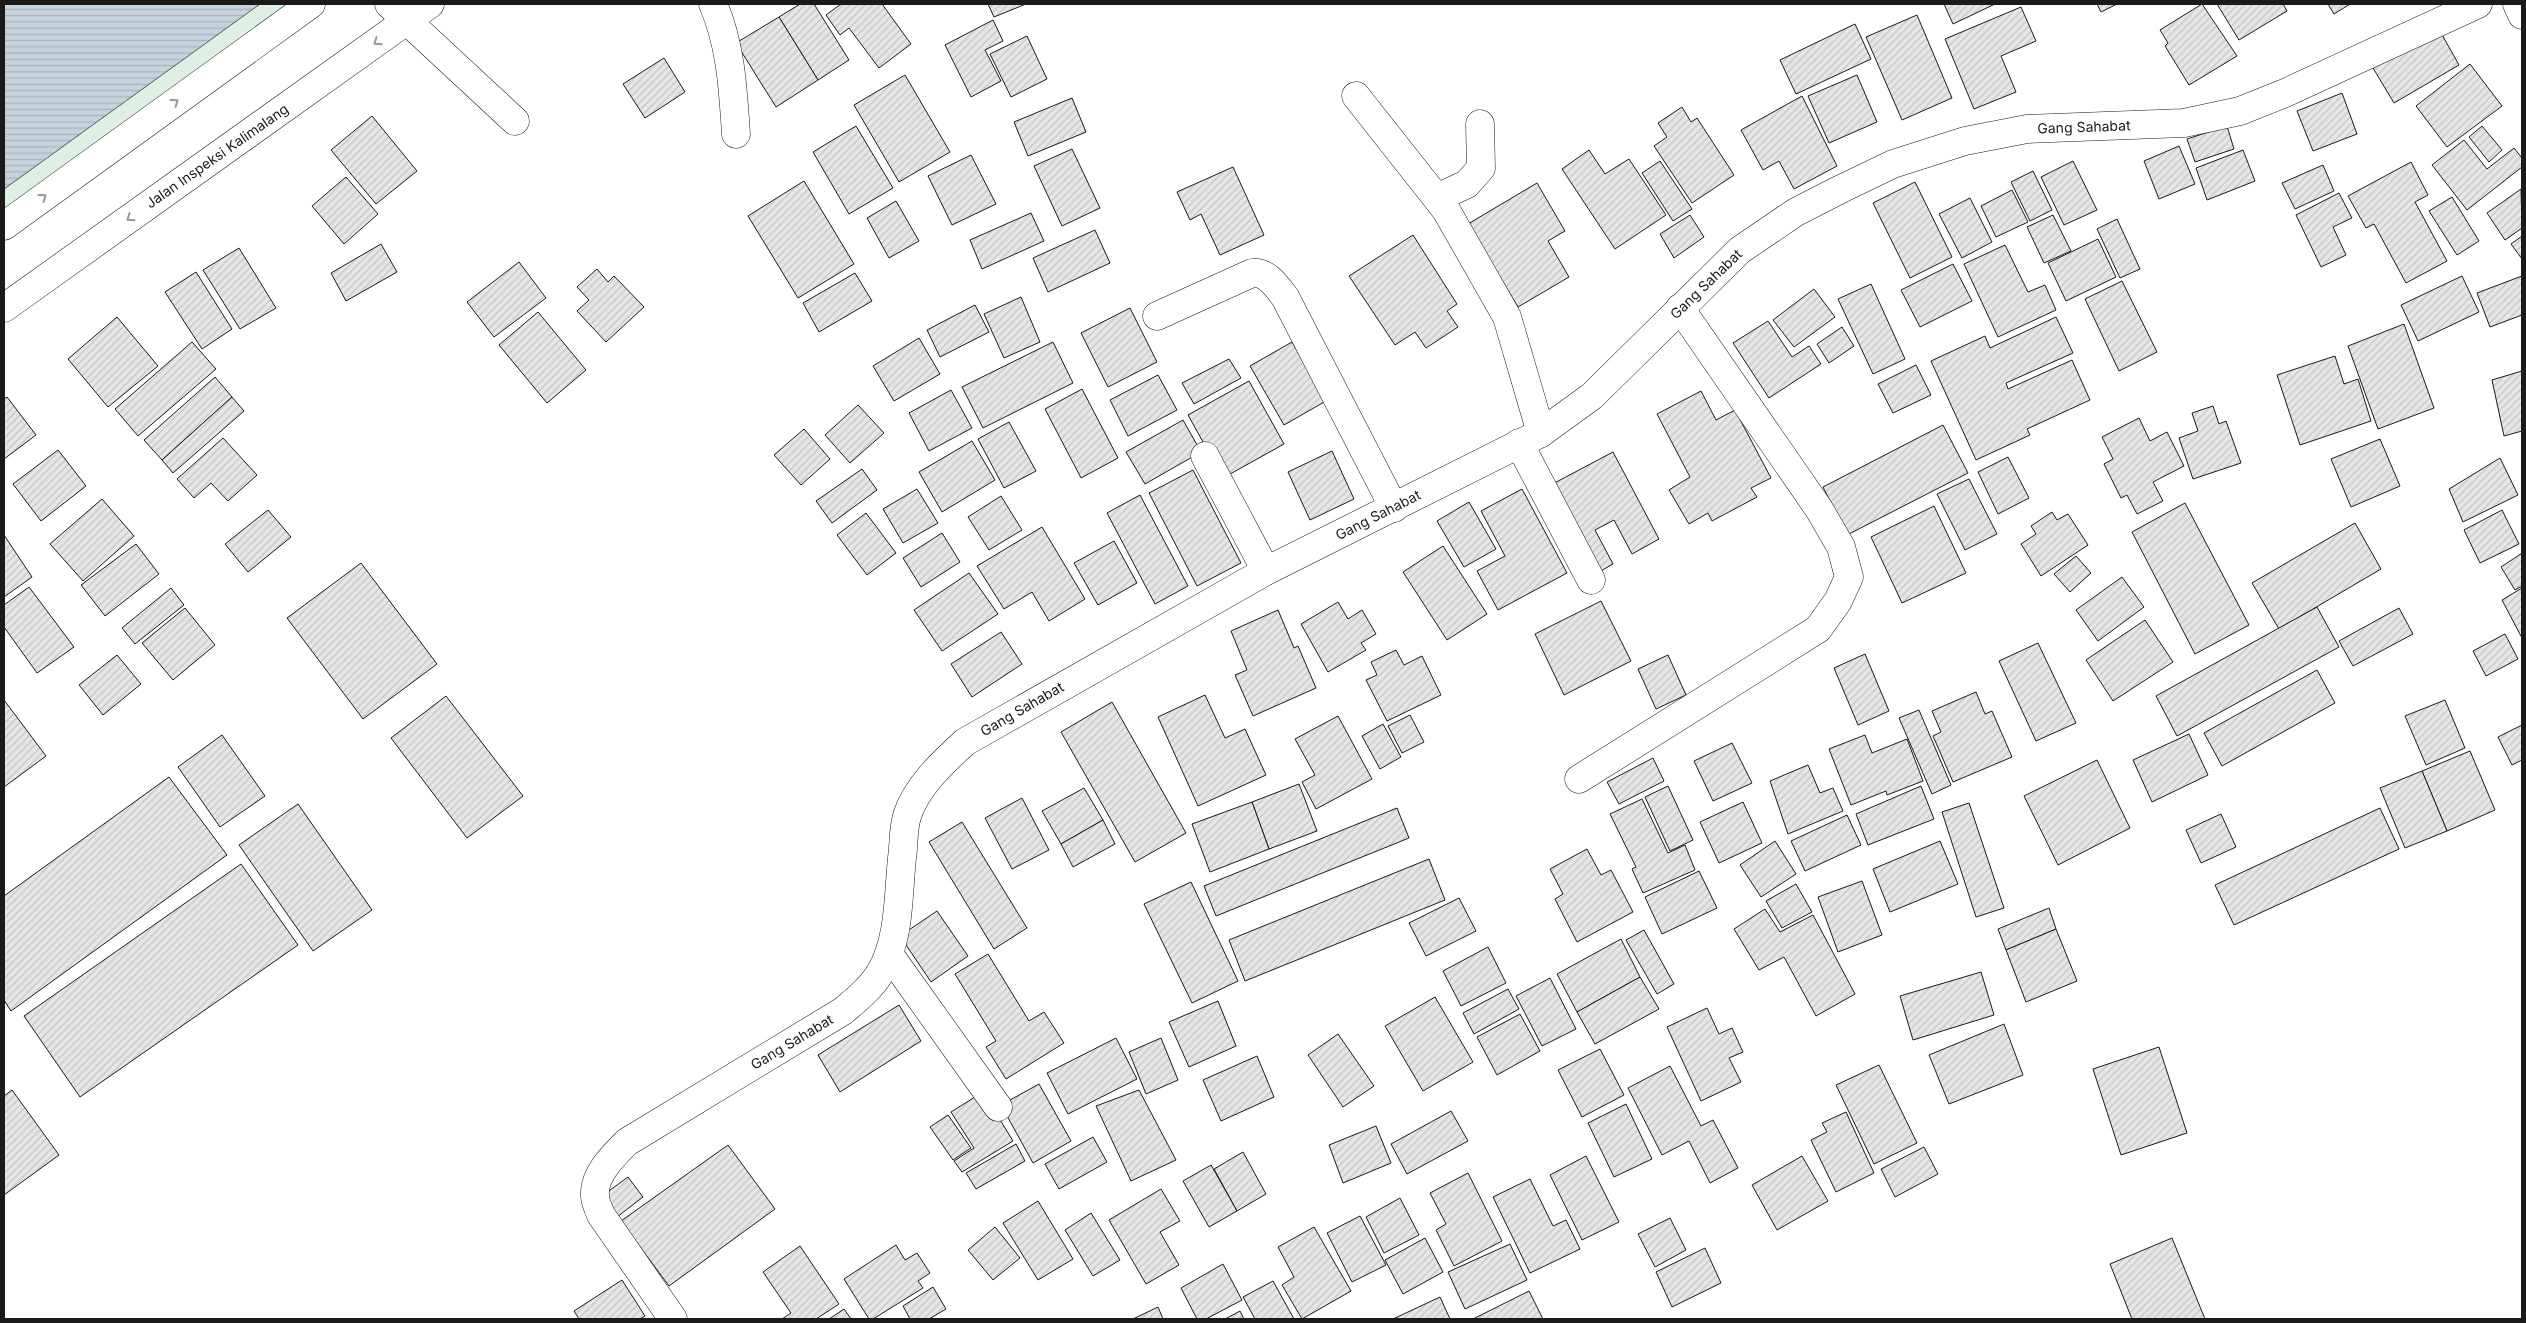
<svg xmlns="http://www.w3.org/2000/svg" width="2526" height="1323" font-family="Inter,sans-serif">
<defs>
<pattern id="water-rules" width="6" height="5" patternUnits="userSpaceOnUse" patternTransform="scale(1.25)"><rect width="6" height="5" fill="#c6d2dc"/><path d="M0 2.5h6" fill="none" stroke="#aab4bc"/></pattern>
<pattern id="building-hatch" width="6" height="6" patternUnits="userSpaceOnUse" patternTransform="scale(1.25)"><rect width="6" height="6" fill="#e6e6e6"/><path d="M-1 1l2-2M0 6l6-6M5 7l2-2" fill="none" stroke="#c5c5c5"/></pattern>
</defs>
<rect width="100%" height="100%" fill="#fff"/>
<path fill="#e0efe3" stroke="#6a6a6a" d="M260 4H311L4 226V189Z"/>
<path fill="url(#water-rules)" stroke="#6a6a6a" d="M4 4H260L4 189Z"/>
<g fill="url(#building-hatch)" stroke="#1a1a1a">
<path d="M800 4H814L849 60 818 80 779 17Z"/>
<path d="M841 4H882L911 44 879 68 849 28 840 35 826 15Z"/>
<path d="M988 4H1026L994 17Z"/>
<path d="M1944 4H1995L1953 24Z"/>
<path d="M2097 4H2117L2101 12Z"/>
<path d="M2202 4 2237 56 2189 85 2165 46 2168 43 2160 30Z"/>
<path d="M2217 4H2283L2287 11 2239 40Z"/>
<path d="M2328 4H2350L2334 14Z"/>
<path d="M2021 7 2036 41 2001 56 2016 92 1974 109 1945 39Z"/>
<path d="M1917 15 1952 98 1902 120 1866 37Z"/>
<path d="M779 17 818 80 776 107 736 43Z"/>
<path d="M993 20 1003 41 985 50 1001 81 971 97 945 45Z"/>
<path d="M1855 24 1871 59 1796 94 1780 60Z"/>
<path d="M2436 24 2459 65 2394 103 2370 63Z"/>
<path d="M1027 36 1047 79 1011 97 990 54Z"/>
<path d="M664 58 685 92 645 118 623 84Z"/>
<path d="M2470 64 2502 106 2447 147 2416 106Z"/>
<path d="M905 75 950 152 899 182 854 105Z"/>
<path d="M1857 75 1877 122 1829 143 1808 96Z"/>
<path d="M2342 93 2357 134 2313 151 2297 111Z"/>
<path d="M1802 96 1837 166 1794 189 1779 161 1763 170 1741 130Z"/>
<path d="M1072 98 1086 132 1028 156 1014 122Z"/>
<path d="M1682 107 1691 122 1697 118 1734 175 1692 203 1654 146 1667 137 1658 123Z"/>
<path d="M372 116 417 171 376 204 331 150Z"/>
<path d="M856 126 893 188 849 214 813 152Z"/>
<path d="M2227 126 2234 149 2195 162 2187 139Z"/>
<path d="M2482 126 2502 150 2489 162 2469 137Z"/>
<path d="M2464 140 2487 169 2514 148 2522 158V167L2467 210 2432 165Z"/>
<path d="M2179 146 2195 184 2159 199 2144 161Z"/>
<path d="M1072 149 1100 208 1062 226 1034 166Z"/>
<path d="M1589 150 1605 174 1629 159 1666 215 1615 249 1562 169Z"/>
<path d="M2243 150 2255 181 2207 200 2196 168Z"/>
<path d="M971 155 996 204 952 225 928 176Z"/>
<path d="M1660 161 1692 209 1673 221 1642 173Z"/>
<path d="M2073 161 2097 210 2064 225 2041 177Z"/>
<path d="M2411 162 2428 195 2415 202 2447 261 2406 283 2374 224 2366 228 2348 196Z"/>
<path d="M2323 165 2334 191 2295 209 2282 183Z"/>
<path d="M1233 167 1264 235 1220 255 1201 214 1190 220 1177 192Z"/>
<path d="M2033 171 2052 210 2030 221 2011 182Z"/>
<path d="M346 177 378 214 344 244 312 206Z"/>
<path d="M804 181 854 264 798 298 748 216Z"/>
<path d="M1915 182 1952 257 1910 278 1873 203Z"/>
<path d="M1537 183 1565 231 1548 241 1569 277 1518 307 1468 224Z"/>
<path d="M2521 189 2522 228 2505 240 2487 213Z"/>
<path d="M2012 190 2028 222 1996 237 1981 206Z"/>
<path d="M2339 193 2352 218 2333 227 2346 255 2321 267 2296 215Z"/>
<path d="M2452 197 2479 241 2457 255 2429 211Z"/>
<path d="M1970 198 1992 242 1962 258 1939 214Z"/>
<path d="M896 201 919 241 889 258 867 218Z"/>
<path d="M1031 213 1044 241 982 269 970 240Z"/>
<path d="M1690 215 1704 237 1674 258 1660 234Z"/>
<path d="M2053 215 2071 251 2044 263 2027 227Z"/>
<path d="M2117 219 2140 269 2120 278 2097 229Z"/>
<path d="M1095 230 1110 263 1048 292 1033 258Z"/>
<path d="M1413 235 1457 304 1447 311 1458 327 1426 348 1415 332 1395 345 1349 276Z"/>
<path d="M2522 236V259L2511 244Z"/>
<path d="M2098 239 2116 277 2066 301 2048 263Z"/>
<path d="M381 244 397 272 346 301 331 273Z"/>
<path d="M2005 245 2028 292 2045 285 2056 310 1998 337 1964 264Z"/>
<path d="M239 248 276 308 240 329 203 270Z"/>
<path d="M519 262 546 298 494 337 467 302Z"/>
<path d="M1953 264 1972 301 1920 327 1901 290Z"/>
<path d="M597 269 608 282 614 276 644 307 606 342 577 311 589 300 577 287Z"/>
<path d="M196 272 232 329 202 349 165 292Z"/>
<path d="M855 273 872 301 819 332 803 303Z"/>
<path d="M2462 276 2479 312 2418 341 2401 305Z"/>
<path d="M2522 276V315L2490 327 2477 293Z"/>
<path d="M2122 281 2157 352 2119 371 2085 299Z"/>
<path d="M1871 284 1905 359 1873 374 1838 299Z"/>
<path d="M1814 289 1835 317 1794 347 1773 320Z"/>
<path d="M1021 297 1040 342 1004 358 984 314Z"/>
<path d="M975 305 989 332 940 357 927 330Z"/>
<path d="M1130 308 1157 362 1108 387 1081 333Z"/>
<path d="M538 312 586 370 547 403 499 345Z"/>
<path d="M117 317 158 366 108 407 68 359Z"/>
<path d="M2056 317 2073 353 2006 383 2008 389 2072 360 2090 400 2027 429 2030 435 1976 460 1931 361 1985 336 1990 348Z"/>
<path d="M1768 321 1792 357 1809 346 1821 364 1769 398 1733 343Z"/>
<path d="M2404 324 2434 408 2378 429 2348 346Z"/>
<path d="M1842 327 1854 346 1829 363 1817 344Z"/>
<path d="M919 338 940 374 894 401 873 366Z"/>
<path d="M192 342 216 369 138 436 115 409Z"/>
<path d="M1053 342 1073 383 983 428 962 387Z"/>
<path d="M1292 342 1326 401 1284 425 1250 366Z"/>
<path d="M2335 356 2344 384 2358 379 2371 421 2300 445 2277 375Z"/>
<path d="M1229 359 1241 378 1194 404 1182 383Z"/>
<path d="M1916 365 1931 395 1893 413 1878 384Z"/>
<path d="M2522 371V431L2504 436 2492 380Z"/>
<path d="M1158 375 1177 410 1128 436 1110 400Z"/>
<path d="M215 377 232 397 162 460 144 440Z"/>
<path d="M1249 381 1284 444 1223 478 1188 415Z"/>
<path d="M1082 389 1118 458 1081 478 1045 409Z"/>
<path d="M951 390 972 428 929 451 909 413Z"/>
<path d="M1701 391 1716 420 1735 410 1771 478 1751 488 1757 497 1712 521 1708 513 1689 524 1669 490 1690 477 1657 414Z"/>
<path d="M7 397 36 435 4 459V399Z"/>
<path d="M232 397 244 411 173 473 162 460Z"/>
<path d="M858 405 884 433 850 463 825 435Z"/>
<path d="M2213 406 2219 424 2226 421 2241 463 2193 479 2179 438 2198 431 2192 413Z"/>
<path d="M2139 418 2150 441 2167 432 2184 466 2153 482 2163 501 2137 514 2127 495 2121 498 2104 464 2113 459 2102 437Z"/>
<path d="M1183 420 1201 452 1145 484 1126 452Z"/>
<path d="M1009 422 1036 471 1004 488 978 439Z"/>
<path d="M1943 425 1968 473 1847 535 1823 487Z"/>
<path d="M804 429 830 459 801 485 774 455Z"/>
<path d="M223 438 257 475 228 501 211 483 194 498 177 479Z"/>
<path d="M2380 439 2400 486 2351 507 2331 459Z"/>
<path d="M972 441 995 480 942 512 919 472Z"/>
<path d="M58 450 86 486 41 521 13 484Z"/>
<path d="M1332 451 1354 499 1310 520 1288 472Z"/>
<path d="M1613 452 1659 539 1632 554 1614 520 1595 530 1613 564 1592 576 1545 488Z"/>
<path d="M2008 457 2029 498 1998 514 1978 472Z"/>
<path d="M2500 458 2518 495 2463 522 2449 489Z"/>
<path d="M862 469 877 490 832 523 816 501Z"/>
<path d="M1193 470 1241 563 1197 586 1149 493Z"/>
<path d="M1969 479 1997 534 1965 550 1937 494Z"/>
<path d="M917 489 938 523 903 543 883 509Z"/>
<path d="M1522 489 1567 573 1498 610 1477 571 1505 556 1481 511Z"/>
<path d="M1140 495 1188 586 1155 604 1107 513Z"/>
<path d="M1001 496 1022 530 989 550 968 517Z"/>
<path d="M102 499 134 536 83 581 50 544Z"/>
<path d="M1469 502 1496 549 1464 567 1437 521Z"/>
<path d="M2185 503 2249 625 2195 654 2132 532Z"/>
<path d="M1934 506 1966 573 1902 603 1871 537Z"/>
<path d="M268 510 291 537 248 572 225 544Z"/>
<path d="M2502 510 2519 544 2480 563 2464 530Z"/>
<path d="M2052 512 2057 520 2068 514 2088 545 2041 576 2021 544 2036 534 2031 526Z"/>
<path d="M866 513 896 553 867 575 837 535Z"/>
<path d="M2355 523 2381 569 2279 629 2252 583Z"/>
<path d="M1042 527 1085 599 1049 621 1032 592 1004 609 977 566Z"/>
<path d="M942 533 960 562 921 587 903 558Z"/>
<path d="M4 535 32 577 4 597Z"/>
<path d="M1114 541 1137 583 1098 605 1074 563Z"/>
<path d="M136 544 159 574 105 616 81 585Z"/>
<path d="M1443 546 1487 614 1447 640 1403 572Z"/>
<path d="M2522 553V586L2515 590 2501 567Z"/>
<path d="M2076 556 2091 573 2070 592 2054 574Z"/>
<path d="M361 563 437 664 363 719 287 618Z"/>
<path d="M969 573 998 614 942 651 914 610Z"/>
<path d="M2122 577 2144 607 2098 641 2076 610Z"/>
<path d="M29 587 74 647 37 673 4 627V605Z"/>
<path d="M171 588 184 605 135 644 122 628Z"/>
<path d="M2522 588V638L2502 600Z"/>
<path d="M1601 601 1631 661 1564 695 1535 634Z"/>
<path d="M1338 602 1348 619 1362 610 1376 634 1361 643 1366 650 1328 672 1301 624Z"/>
<path d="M2317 607 2339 647 2177 736 2156 696Z"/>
<path d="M185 608 215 645 173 680 142 643Z"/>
<path d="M2399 608 2413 634 2353 666 2339 641Z"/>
<path d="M1278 610 1294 648 1298 646 1316 688 1253 716 1235 675 1247 670 1231 631Z"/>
<path d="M2145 620 2173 662 2113 701 2086 660Z"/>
<path d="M1001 632 1022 664 972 697 951 664Z"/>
<path d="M2505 634 2518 659 2486 676 2473 651Z"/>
<path d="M2038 643 2076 723 2036 741 1999 661Z"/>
<path d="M1396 650 1404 665 1422 656 1441 695 1387 721 1366 680 1377 675 1371 662Z"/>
<path d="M1865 654 1889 711 1858 725 1834 668Z"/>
<path d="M117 655 141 684 103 715 79 685Z"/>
<path d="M1668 655 1686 695 1656 709 1638 669Z"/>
<path d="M2317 670 2335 703 2222 766 2204 733Z"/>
<path d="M1976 692 1985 714 1992 711 2012 757 1953 782 1933 736 1941 732 1932 711Z"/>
<path d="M1205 695 1225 738 1245 729 1266 775 1198 806 1158 717Z"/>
<path d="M446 696 523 796 467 838 391 738Z"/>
<path d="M4 700 46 756 4 787Z"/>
<path d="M2445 700 2465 748 2426 765 2405 716Z"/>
<path d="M1112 702 1186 833 1135 862 1061 732Z"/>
<path d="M1919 710 1951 785 1932 794 1899 718Z"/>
<path d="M1410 715 1424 742 1402 753 1388 726Z"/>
<path d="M1338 716 1372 779 1316 809 1302 782 1315 775 1295 739Z"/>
<path d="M1383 724 1401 757 1380 769 1362 736Z"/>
<path d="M2522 725V760L2512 765 2498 737Z"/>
<path d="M2189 734 2208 775 2152 802 2133 760Z"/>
<path d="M222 735 265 796 220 827 178 767Z"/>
<path d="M1865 735 1872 753 1907 739 1923 781 1887 795 1886 791 1851 805 1829 749Z"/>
<path d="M1732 743 1752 783 1713 801 1694 761Z"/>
<path d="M2470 751 2495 810 2447 831 2422 771Z"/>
<path d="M1653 758 1664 781 1619 804 1607 782Z"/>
<path d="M2097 760 2130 828 2058 865 2024 796Z"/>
<path d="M1808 765 1820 793 1833 788 1843 811 1788 834 1770 781Z"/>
<path d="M2422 771 2447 831 2405 848 2380 788Z"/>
<path d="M169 777 227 855 11 1011 4 1000V896Z"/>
<path d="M1299 784 1317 831 1269 849 1252 802Z"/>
<path d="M1668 786 1693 840 1670 851 1645 797Z"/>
<path d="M1921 786 1934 819 1868 845 1856 814Z"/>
<path d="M1084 788 1103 820 1061 844 1042 811Z"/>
<path d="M1022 798 1049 850 1012 869 985 818Z"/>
<path d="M1642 799 1668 853 1685 845 1695 870 1643 893 1632 869 1636 867 1610 814Z"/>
<path d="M1252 802 1269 849 1210 872 1192 824Z"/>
<path d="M1743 802 1762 843 1719 863 1700 822Z"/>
<path d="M1969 803 2004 908 1976 917 1942 812Z"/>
<path d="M298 804 372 910 313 951 239 845Z"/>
<path d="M1397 808 1409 838 1216 916 1204 886Z"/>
<path d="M2380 808 2399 849 2234 925 2215 885Z"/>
<path d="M2221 814 2236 847 2201 863 2186 830Z"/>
<path d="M1847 815 1861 845 1805 871 1791 841Z"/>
<path d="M1103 820 1115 844 1073 867 1061 844Z"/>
<path d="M962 822 1027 928 994 949 929 842Z"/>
<path d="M1775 841 1796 874 1761 897 1740 865Z"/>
<path d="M1940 841 1958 884 1890 912 1873 869Z"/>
<path d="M1587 849 1601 875 1611 870 1633 912 1577 942 1555 899 1563 894 1550 869Z"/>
<path d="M1429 859 1445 900 1245 981 1229 940Z"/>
<path d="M241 864 298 945 80 1097 24 1016Z"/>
<path d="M1699 871 1717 908 1662 934 1645 897Z"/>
<path d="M1862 881 1882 935 1838 952 1818 897Z"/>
<path d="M1191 882 1238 981 1192 1003 1144 904Z"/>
<path d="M1796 884 1812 912 1782 928 1766 901Z"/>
<path d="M1459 898 1476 931 1426 956 1409 923Z"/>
<path d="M2049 908 2056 929 2006 950 1998 929Z"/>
<path d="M1765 909 1780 932 1813 915 1855 994 1816 1016 1784 957 1759 970 1734 929Z"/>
<path d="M937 911 968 956 931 982 900 936Z"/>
<path d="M2056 929 2077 981 2026 1002 2006 950Z"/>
<path d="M1644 930 1674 984 1657 994 1626 940Z"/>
<path d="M1621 939 1640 977 1577 1012 1557 974Z"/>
<path d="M1488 947 1506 983 1461 1006 1443 971Z"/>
<path d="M988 954 1029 1021 1044 1012 1064 1043 1006 1079 986 1047 996 1041 955 974Z"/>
<path d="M1981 972 1994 1015 1913 1040 1900 996Z"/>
<path d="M1640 977 1659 1009 1595 1044 1577 1012Z"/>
<path d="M1550 978 1576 1029 1542 1046 1516 996Z"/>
<path d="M1508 989 1519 1009 1474 1034 1463 1013Z"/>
<path d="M1435 997 1473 1062 1423 1091 1385 1026Z"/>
<path d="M1218 1001 1236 1046 1189 1067 1169 1022Z"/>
<path d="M899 1005 921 1041 840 1092 818 1055Z"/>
<path d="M1707 1008 1719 1034 1732 1028 1743 1052 1729 1058 1741 1082 1701 1101 1667 1027Z"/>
<path d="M1520 1014 1540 1051 1497 1075 1477 1037Z"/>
<path d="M2004 1024 2023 1075 1949 1104 1929 1055Z"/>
<path d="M1338 1034 1374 1086 1343 1107 1308 1055Z"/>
<path d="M1116 1038 1137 1079 1068 1114 1047 1073Z"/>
<path d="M1161 1038 1178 1080 1146 1094 1129 1052Z"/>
<path d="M2159 1047 2187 1133 2121 1155 2093 1069Z"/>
<path d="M1600 1049 1624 1095 1582 1117 1558 1070Z"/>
<path d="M1257 1056 1274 1097 1221 1121 1203 1080Z"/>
<path d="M1879 1065 1917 1143 1874 1164 1836 1085Z"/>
<path d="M1670 1066 1701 1126 1713 1120 1738 1168 1710 1183 1689 1141 1662 1155 1628 1088Z"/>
<path d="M1039 1084 1071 1141 1033 1163 1001 1105Z"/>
<path d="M12 1090 59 1155 4 1195V1096Z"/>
<path d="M1139 1090 1176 1160 1131 1181 1096 1106Z"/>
<path d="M983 1092 1013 1141 962 1172 954 1161 974 1148 951 1112Z"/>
<path d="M1626 1104 1652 1159 1614 1177 1588 1123Z"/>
<path d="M1451 1111 1468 1141 1407 1174 1391 1144Z"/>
<path d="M1846 1112 1874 1173 1836 1192 1811 1140 1827 1132 1822 1123Z"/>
<path d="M948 1115 971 1148 953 1160 930 1127Z"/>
<path d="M1376 1126 1391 1163 1343 1183 1329 1145Z"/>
<path d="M1093 1137 1107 1162 1059 1189 1045 1164Z"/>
<path d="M1016 1144 1025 1161 976 1189 966 1173Z"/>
<path d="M728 1145 775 1209 669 1286 621 1221Z"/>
<path d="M1924 1147 1938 1174 1895 1197 1881 1169Z"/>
<path d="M1243 1152 1266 1194 1237 1211 1214 1169Z"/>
<path d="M1586 1156 1619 1222 1582 1240 1550 1175Z"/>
<path d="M1802 1156 1828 1201 1777 1230 1752 1185Z"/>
<path d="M1211 1165 1237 1211 1209 1227 1183 1181Z"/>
<path d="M1468 1173 1502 1241 1454 1266 1436 1230 1446 1224 1430 1193Z"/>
<path d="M628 1177 643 1197 617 1217 602 1196Z"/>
<path d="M1530 1179 1553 1226 1566 1220 1580 1249 1530 1273 1493 1197Z"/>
<path d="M1161 1189 1180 1221 1160 1232 1179 1265 1146 1284 1109 1220Z"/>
<path d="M1400 1198 1419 1235 1384 1253 1366 1217Z"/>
<path d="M1038 1201 1073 1259 1038 1280 1003 1223Z"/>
<path d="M1091 1213 1120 1260 1093 1276 1065 1230Z"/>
<path d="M1360 1216 1386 1265 1352 1282 1327 1233Z"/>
<path d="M1670 1218 1686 1250 1655 1267 1638 1234Z"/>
<path d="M995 1227 1020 1258 993 1280 968 1250Z"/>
<path d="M1314 1227 1351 1291 1302 1319 1282 1285 1294 1277 1278 1247Z"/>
<path d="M1425 1238 1443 1272 1403 1294 1385 1260Z"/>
<path d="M2172 1238 2205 1319H2132L2110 1264Z"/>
<path d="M1510 1244 1527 1280 1465 1309 1448 1272Z"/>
<path d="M896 1245 905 1260 917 1253 930 1273 918 1281 923 1288 873 1319H869L844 1279Z"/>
<path d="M800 1246 839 1304 816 1319H782L791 1313 763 1272Z"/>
<path d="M1705 1248 1721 1283 1672 1307 1656 1272Z"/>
<path d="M1223 1264 1242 1300 1206 1319H1197L1181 1288Z"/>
<path d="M622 1280 645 1316 640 1319H579L574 1311Z"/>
<path d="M1273 1281 1294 1319H1255L1243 1297Z"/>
<path d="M933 1287 946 1309 929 1319H910L903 1306Z"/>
<path d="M1529 1291 1543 1319H1473Z"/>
<path d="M1440 1297 1450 1319H1393Z"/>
<path d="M1158 1307 1163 1319H1133Z"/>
<path d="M844 1309 851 1319H829Z"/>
<path d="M1240 1311 1244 1319H1225Z"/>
</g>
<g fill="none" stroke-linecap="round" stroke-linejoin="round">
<defs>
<g id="minor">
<path d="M389 4 515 121"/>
<path d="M713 4C731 45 733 90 736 134"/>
<path d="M2517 4 2522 15"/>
<path d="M1356 96 1446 210 1507 317 1541 433"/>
<path d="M1437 198 1467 184 1481 168 1480 124"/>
<path d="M1157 316 1252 273C1267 271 1277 287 1285 297L1394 508"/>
<path d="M1519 443 1591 580"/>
<path d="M1205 456 1266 571"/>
<path d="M1579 779 1818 629 1838 601 1849 577 1841 547 1819 509 1680 308"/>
<path d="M889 954 998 1107"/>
<path d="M673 1319 601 1215C599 1210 595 1202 595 1196 593 1175 614 1155 627 1142L843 1011C856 1000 871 988 880 973 900 940 898 895 902 858 904 845 903 829 907 816 916 787 943 762 965 742L1266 571 1541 433 1592 396 1740 250 1796 212 1841 189 1893 164 1965 141 2027 129 2184 123 2240 111 2285 93 2478 4"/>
</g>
<g id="major">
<path d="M4 226 311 4"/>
<path d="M4 308 430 4"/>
</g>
</defs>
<use href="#minor" stroke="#1a1a1a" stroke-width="29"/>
<use href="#major" stroke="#1a1a1a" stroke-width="29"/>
<use href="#minor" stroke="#fff" stroke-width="28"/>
<use href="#major" stroke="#fff" stroke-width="28"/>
</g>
<defs><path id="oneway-chevron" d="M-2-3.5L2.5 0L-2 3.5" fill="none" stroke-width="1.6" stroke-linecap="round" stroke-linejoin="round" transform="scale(1.25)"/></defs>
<g stroke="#989898">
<use href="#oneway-chevron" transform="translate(377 42) rotate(145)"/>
<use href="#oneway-chevron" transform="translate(175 102) rotate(-36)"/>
<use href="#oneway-chevron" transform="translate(43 197) rotate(-36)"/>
<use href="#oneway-chevron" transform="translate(130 218) rotate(145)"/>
</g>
<g text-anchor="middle" stroke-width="4" stroke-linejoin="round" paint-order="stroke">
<g font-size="14" fill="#1a1a1a" stroke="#fff">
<text transform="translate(2084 127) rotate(-2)" y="5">Gang Sahabat</text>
<text transform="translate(217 156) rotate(-35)" y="5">Jalan Inspeksi Kalimalang</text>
<text transform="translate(1706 284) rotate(-44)" y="5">Gang Sahabat</text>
<text transform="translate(1378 515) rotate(-27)" y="5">Gang Sahabat</text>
<text transform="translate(1022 709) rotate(-30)" y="5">Gang Sahabat</text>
<text transform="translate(792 1042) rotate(-31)" y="5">Gang Sahabat</text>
</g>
</g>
<rect width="2526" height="1323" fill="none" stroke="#1a1a1a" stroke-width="10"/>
</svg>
